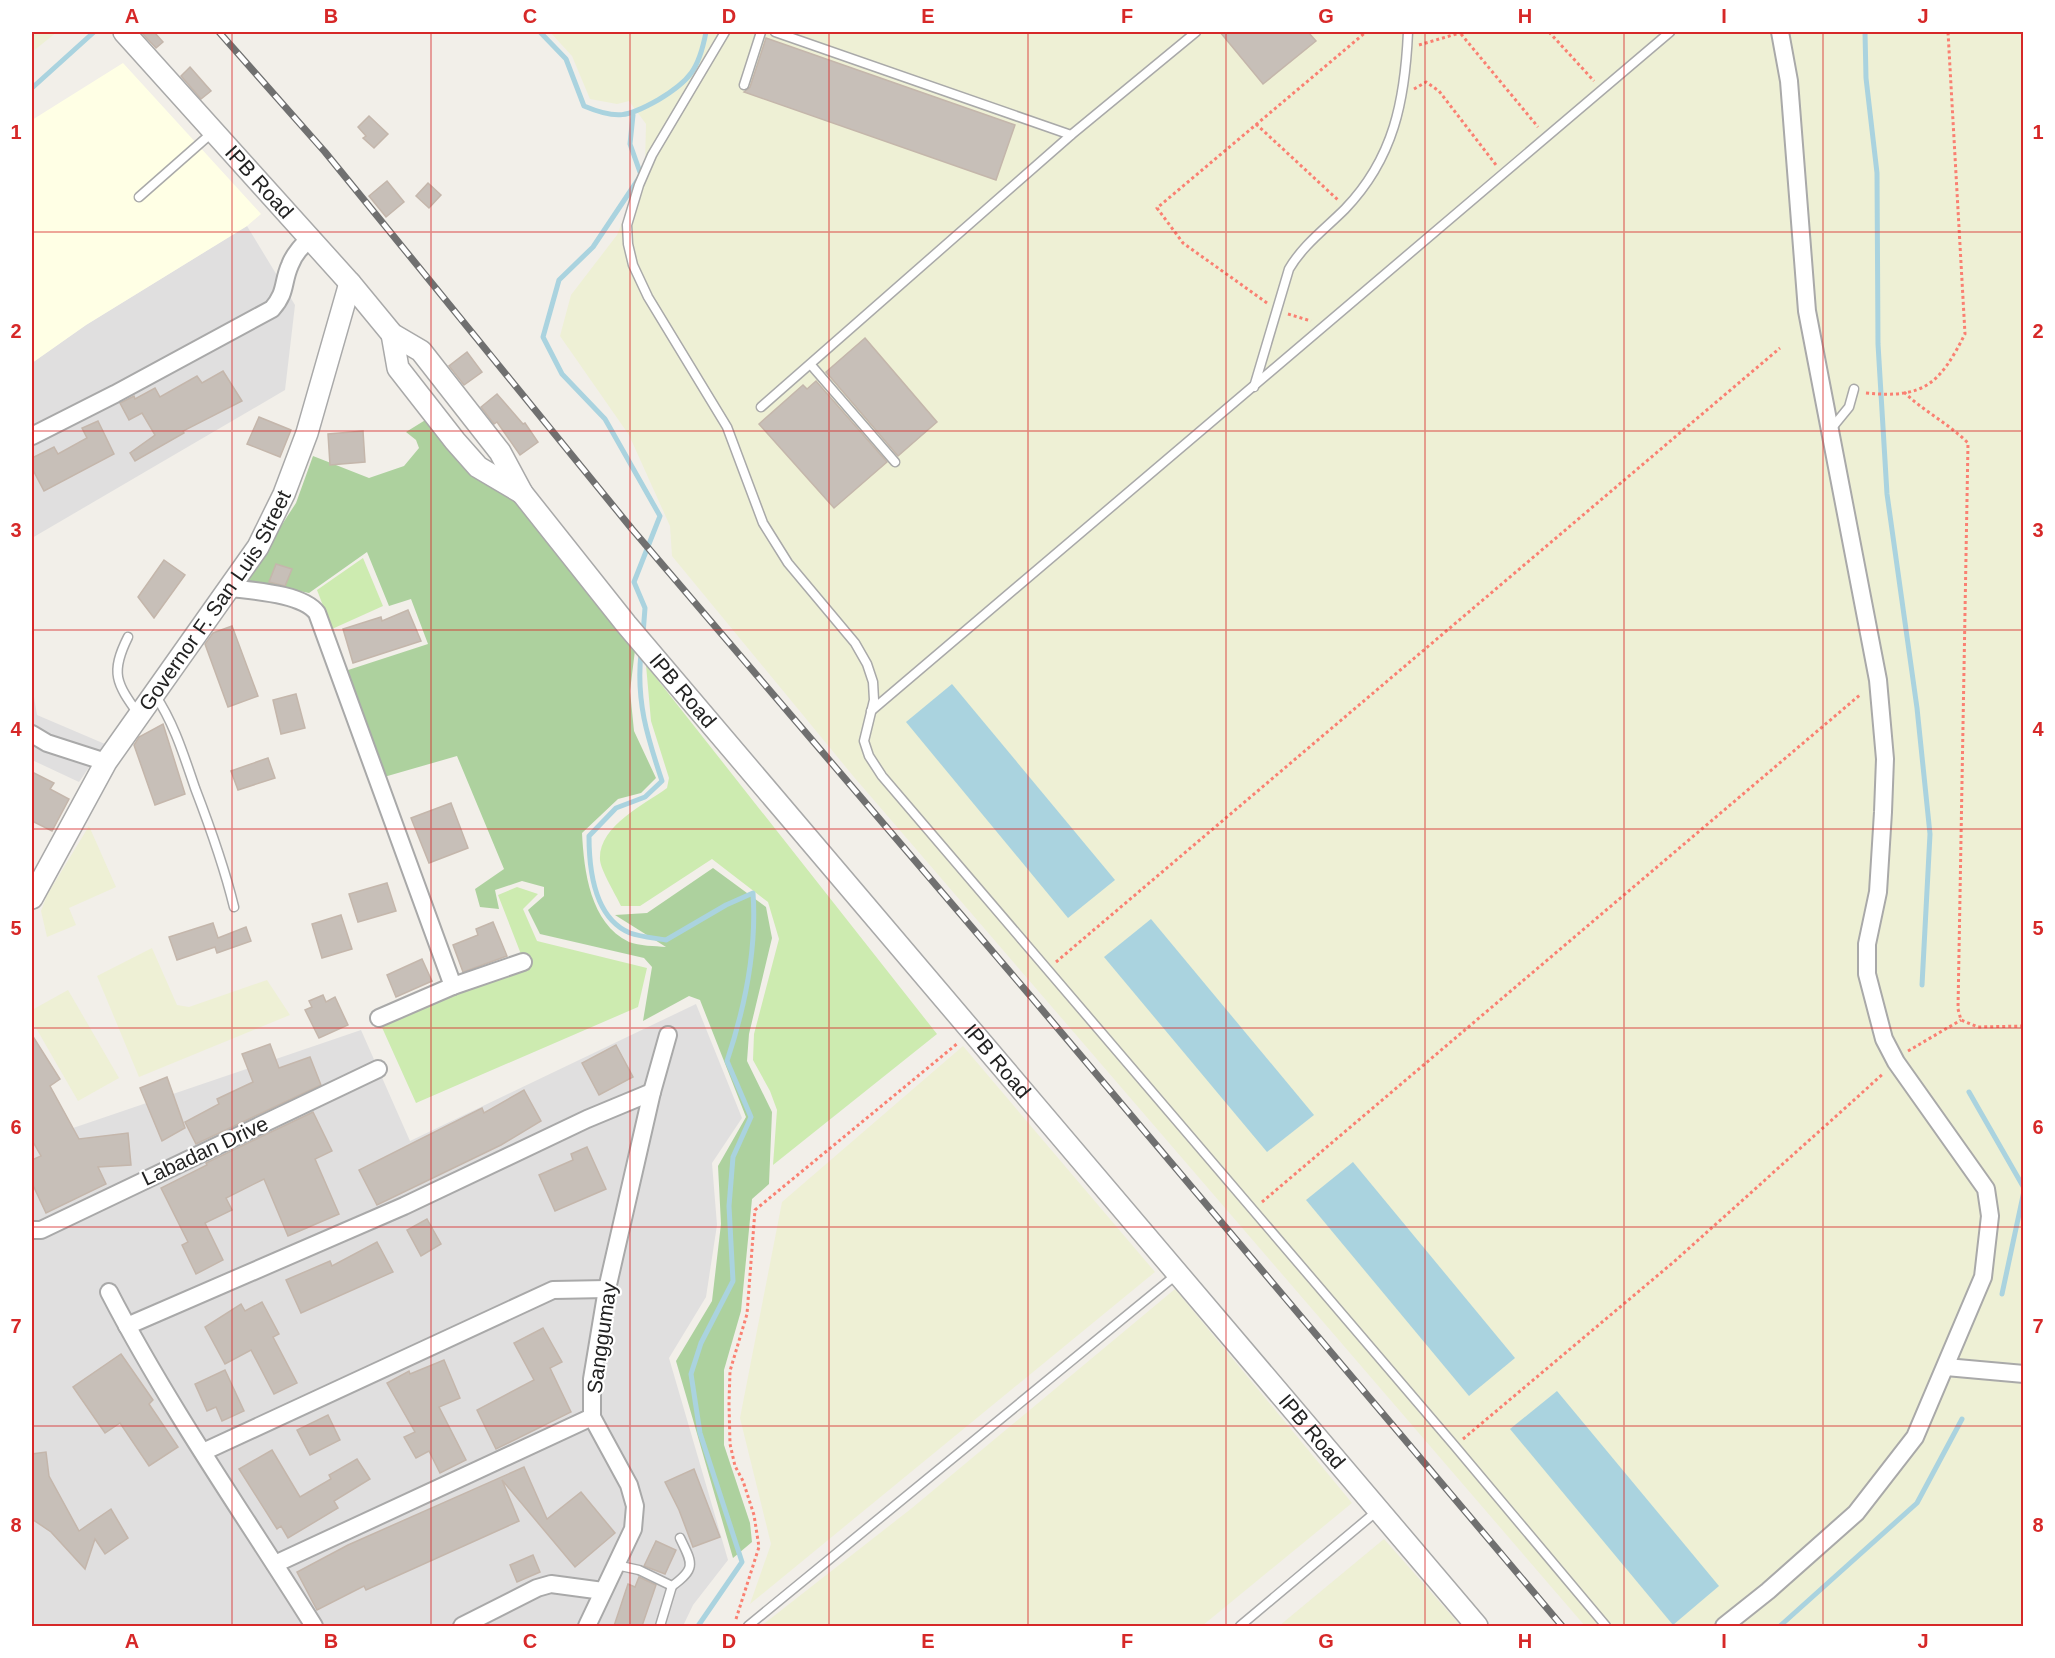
<svg xmlns="http://www.w3.org/2000/svg" width="2055" height="1658" font-family="Arial,sans-serif">
<rect width="100%" height="100%" fill="#f2efe9"/>
<g fill="#e0dfdf">
<path d="M247 226 295 305 285 390 32 538V363L86 325Z"/>
<path d="M32 685 37 715 105 744 79 782 32 760Z"/>
<path d="M696 1004 742 1118 712 1163 717 1225 706 1297 669 1358 728 1560 693 1605 683 1626H32V1053L73 1128 361 1030 410 1141Z"/>
</g>
<path fill="#ffffe5" d="M123 63 261 214 247 226 86 325 32 363V120Z"/>
<g fill="#eef0d5">
<path d="M32 32H57L32 52Z"/>
<path d="M550 32H2023V1626H1585L854 777 672 556 670 526 629 435 560 336 571 295 617 235 645 165 646 124 629 101 617 104 590 99 572 56Z"/>
<path d="M89 826 116 887 69 908 76 925 47 937 41 911 47 895Z"/>
<path d="M152 948 177 1005 189 1007 267 980 290 1015 139 1077 97 976Z"/>
<path d="M68 990 119 1078 78 1101 32 1021V1010Z"/>
<path d="M963 1046 1155 1272 750 1604 771 1544 740 1418 782 1202Z"/>
<path d="M1175 1289 1352 1503 1202 1626H761L912 1508Z"/>
<path d="M1384 1539 1461 1626H1279Z"/>
</g>
<g fill="#cdebb0">
<path d="M363 558 383 606 332 629 317 590Z"/>
<path d="M646 665 937 1034 773 1165 777 1110 770 1091 753 1060 754 1034 779 939 768 902 712 859 640 906H621C616 895 601 871 600 860 598 826 644 805 667 788L669 778 651 721Z"/>
<path d="M517 887 538 894 523 909 537 941 647 968 638 1007 416 1103 380 1023 526 967 498 895Z"/>
</g>
<path fill="#add19e" d="M427 419 519 500 636 642 630 691 634 731 656 778 641 793 618 799 582 833C584 871 590 923 629 942 639 946 655 946 666 947L615 915 647 913 713 868 766 907 772 938 749 1034 747 1061 772 1112 769 1184 752 1199 741 1311 724 1370V1445L750 1523 752 1542 733 1558 676 1361 712 1301 721 1224 718 1166 746 1117 700 1000 689 996 643 1021 652 967 644 958 540 934 528 910 544 896V887L522 881 495 890 499 909 480 907 475 889 504 869 457 756 384 777 342 672 428 644 411 599 389 606 367 552 309 593 246 580 296 503 313 456 369 478 404 466 419 448 416 440 406 432Z"/>
<g fill="#aad3df">
<path d="M952 684 1115 880 1068 918 906 722Z"/>
<path d="M1151 919 1314 1115 1267 1152 1104 957Z"/>
<path d="M1353 1162 1515 1358 1469 1396 1306 1200Z"/>
<path d="M1557 1391 1719 1586 1673 1625 1510 1429Z"/>
</g>
<g fill="none" stroke-linecap="round" stroke-linejoin="round">
<g stroke="#aad3df" stroke-width="5">
<path d="M540 32 566 59 584 106C617 120 628 117 658 100 690 81 699 69 706 32"/>
<path d="M1865 32 1866 78 1877 173 1878 344 1887 494 1917 708 1930 834 1922 985"/>
<path d="M32 88 94 32"/>
<path d="M633 115 630 144 641 175 593 247 559 280 543 337 562 374 605 419 660 516 634 582 645 608 643 634"/>
<path d="M641 653C636 701 647 736 662 781L645 797 616 808 589 836C589 868 594 918 630 933 641 937 655 938 666 940L726 905 753 893C757 950 745 1007 727 1061L751 1117 733 1157 729 1206 733 1281 701 1343 691 1374 700 1433 742 1562 698 1626"/>
<path d="M1969 1092 2024 1188"/>
<path d="M2002 1294 2024 1191"/>
<path d="M1780 1626 1917 1503 1962 1419"/>
</g>
</g>
<g fill="#c7bfb8" stroke="#c4b6ab" stroke-width="1.5">
<path d="M141 32H154L163 42 156 48Z"/>
<path d="M1220 32H1308L1316 41 1263 84Z"/>
<path d="M766 38 1015 125 996 180 744 92 750 87Z"/>
<path d="M190 67 211 91 201 99 181 76Z"/>
<path d="M369 116 388 134 374 148 363 138 366 136 358 127Z"/>
<path d="M387 181 404 202 386 217 369 196Z"/>
<path d="M428 183 441 195 429 208 416 196Z"/>
<path d="M865 338 937 422 898 456 826 372Z"/>
<path d="M467 352 482 372 464 385 449 366Z"/>
<path d="M223 371 242 401 183 431 184 433 135 461 130 453 155 435 142 413 129 420 120 403 134 396 135 399 155 388 160 397 197 376 202 383Z"/>
<path d="M816 381 887 462 834 508 759 424 803 385 807 389Z"/>
<path d="M497 394 523 424 525 423 538 442 520 455 497 422 494 424 481 407Z"/>
<path d="M259 417 291 430 280 457 247 444Z"/>
<path d="M98 421 114 454 44 491 32 468V458L54 447 58 454 87 438 82 428Z"/>
<path d="M363 431 365 462 330 465 328 434Z"/>
<path d="M164 560 185 575 154 618 138 597Z"/>
<path d="M276 564 292 569 285 586 269 582Z"/>
<path d="M408 610 421 641 353 663 343 629 381 617 382 621Z"/>
<path d="M232 626 258 696 228 707 205 644 213 633Z"/>
<path d="M296 694 305 728 281 734 273 700Z"/>
<path d="M163 724 185 794 155 805 134 745 139 737Z"/>
<path d="M268 758 275 778 238 790 231 771Z"/>
<path d="M32 772 54 783 50 789 69 799 52 831 32 821Z"/>
<path d="M451 803 468 848 429 863 411 818Z"/>
<path d="M387 883 396 911 358 922 349 894Z"/>
<path d="M341 915 352 949 322 958 312 924Z"/>
<path d="M493 922 507 956 463 972 453 945 478 935 476 929Z"/>
<path d="M213 923 218 938 246 927 251 941 217 953 215 947 177 960 169 937Z"/>
<path d="M422 959 432 981 396 997 387 975Z"/>
<path d="M323 995 326 1002 335 997 348 1025 319 1038 305 1010 312 1007 309 1001Z"/>
<path d="M32 1035 60 1079 50 1086 79 1139 128 1133 131 1165 98 1167 106 1184 46 1213 32 1183V1160L41 1156 32 1140Z"/>
<path d="M270 1044 279 1068 310 1057 321 1085 196 1144 185 1122 219 1104 217 1099 253 1082 242 1054Z"/>
<path d="M616 1045 633 1077 599 1095 582 1063Z"/>
<path d="M167 1077 185 1128 162 1141 140 1088Z"/>
<path d="M524 1090 541 1121 501 1145 377 1205 359 1170 482 1108 484 1113Z"/>
<path d="M313 1112 332 1151 315 1159 339 1214 288 1236 264 1179 226 1198 232 1210 205 1223 223 1260 196 1274 182 1245 188 1242 161 1188 207 1165 206 1163Z"/>
<path d="M587 1147 606 1189 555 1211 539 1175 573 1160 571 1154Z"/>
<path d="M427 1219 441 1244 421 1256 407 1230Z"/>
<path d="M377 1242 393 1272 301 1313 286 1280 330 1261 332 1266Z"/>
<path d="M262 1302 279 1334 273 1337 297 1383 274 1394 251 1350 225 1364 205 1327 241 1304 245 1311Z"/>
<path d="M543 1328 562 1362 550 1368 571 1412 496 1449 477 1410 534 1380 514 1343Z"/>
<path d="M121 1354 153 1400 149 1404 178 1447 149 1466 120 1423 105 1433 73 1387Z"/>
<path d="M444 1360 460 1398 439 1407 466 1460 440 1473 429 1451 416 1458 404 1437 415 1432 387 1383 409 1371 410 1374Z"/>
<path d="M225 1370 244 1411 222 1421 216 1407 207 1411 195 1384Z"/>
<path d="M328 1415 340 1440 310 1455 297 1430Z"/>
<path d="M272 1450 300 1497 331 1479 329 1475 357 1459 370 1479 334 1501 338 1508 288 1538 281 1526 277 1529 239 1469Z"/>
<path d="M46 1452 49 1476 79 1531 111 1509 128 1538 105 1554 95 1539 85 1569 51 1532 32 1519V1454Z"/>
<path d="M524 1467 547 1519 581 1492 615 1533 575 1567 502 1480 519 1521 366 1590 364 1586 317 1610 297 1572 348 1545Z"/>
<path d="M694 1469 720 1537 693 1547 679 1510 665 1482Z"/>
<path d="M656 1541 676 1550 665 1574 644 1566Z"/>
<path d="M533 1555 540 1572 517 1582 510 1565Z"/>
<path d="M639 1577 656 1585 642 1626H614L628 1584 635 1587Z"/>
</g>
<g fill="none" stroke-linecap="round" stroke-linejoin="round">
<defs>
<g id="service">
<path d="M725 32 652 155 639 185 627 225 628 244 633 265 648 297 727 427 763 523 788 563 855 643 867 664 873 682 874 700 864 741 869 756 882 776 1454 1445 1606 1626"/>
<path d="M775 32 1071 135"/>
<path d="M744 85 761 32"/>
<path d="M139 197 214 131"/>
<path d="M811 365 895 462"/>
<path d="M1254 387 1289 269C1303 245 1325 229 1345 209 1394 158 1405 100 1408 32"/>
<path d="M761 407 1071 135 1196 32"/>
<path d="M1831 429 1849 407 1854 389"/>
<path d="M128 637C110 673 116 683 139 715"/>
<path d="M155 695C174 723 184 756 195 788 210 827 224 866 234 907"/>
<path d="M871 711 1670 32"/>
<path d="M616 1565 639 1570 672 1586C697 1568 692 1563 680 1538"/>
<path d="M660 1626 672 1586"/>
<path d="M748 1626 1176 1275"/>
<path d="M1240 1626 1377 1511"/>
</g>
<g id="minor">
<path d="M32 436 115 394 272 309C287 292 282 283 290 265 294 254 302 246 310 238"/>
<path d="M231 588C255 591 303 594 317 613L453 986"/>
<path d="M32 734 47 743 106 762"/>
<path d="M379 1018 453 986 523 962"/>
<path d="M32 1230H41L378 1069"/>
<path d="M109 1292C169 1408 245 1516 314 1626"/>
<path d="M127 1326 404 1206 587 1119 652 1092"/>
<path d="M1946 1367 2024 1374"/>
<path d="M203 1452 553 1290 607 1289"/>
<path d="M275 1564 592 1417"/>
<path d="M462 1626 537 1588 551 1584 603 1591"/>
<path d="M587 1626 633 1529 635 1506 629 1485 592 1417V1379L607 1289 652 1092 668 1035"/>
<path d="M1724 1626 1768 1591 1856 1513 1915 1437 1983 1277 1990 1216 1986 1189 1896 1062 1884 1039 1867 974V944L1878 892 1883 812 1885 759 1878 680 1807 311 1789 81 1780 32"/>
</g>
<g id="tertiary">
<path id="s1" d="M124 32 350 283 392 334 421 351 500 452 522 493 626 624 1477 1626"/>
<path d="M392 334 398 368 455 441 478 467 522 493"/>
<path id="s2" d="M32 898 106 762 258 547 284 494 307 433 350 283"/>
</g>
</defs>
<use href="#service" stroke="#a9a9a9" stroke-width="11"/>
<use href="#minor" stroke="#a9a9a9" stroke-width="20"/>
<use href="#tertiary" stroke="#a9a9a9" stroke-width="24"/>
<g stroke="#fa8072" stroke-width="3" stroke-dasharray="3 3" stroke-linecap="butt">
<path d="M1549 32 1594 81"/>
<path d="M1461 34 1538 127"/>
<path d="M1419 45 1463 32"/>
<path d="M1414 89 1426 82 1439 91 1496 165"/>
<path d="M1256 124 1338 200"/>
<path d="M1267 303 1183 243 1157 208 1366 32"/>
<path d="M1288 314 1311 321"/>
<path d="M1904 392C1923 411 1948 423 1968 443L1958 1009 1961 1020 1978 1027 2024 1026"/>
<path d="M1866 393C1925 399 1940 383 1965 334L1948 32"/>
<path d="M1056 962 1780 348"/>
<path d="M1908 1051 1961 1020"/>
<path d="M1262 1202 1861 694"/>
<path d="M1463 1439 1676 1260 1884 1073"/>
<path d="M736 1619 759 1547 754 1515 743 1481 735 1466 730 1444 729 1403 730 1371 747 1314 755 1210 958 1043"/>
</g>
<use href="#service" stroke="#fff" stroke-width="8"/>
<use href="#minor" stroke="#fff" stroke-width="16"/>
<use href="#tertiary" stroke="#fff" stroke-width="21"/>
<defs>
<path id="rail" d="M219 32 325 152 632 529 1033 999 1562 1626"/>
</defs>
<use href="#rail" stroke="#707070" stroke-width="7"/>
<use href="#rail" stroke="#fff" stroke-width="4.5" stroke-dasharray="14" stroke-linecap="butt"/>
</g>
<path fill="none" stroke="#d62828" stroke-width="1.5" stroke-opacity="0.55" d="M232 32V1626M431 32V1626M630 32V1626M829 32V1626M1028 32V1626M1226 32V1626M1425 32V1626M1624 32V1626M1823 32V1626M32 232H2024M32 431H2024M32 630H2024M32 829H2024M32 1028H2024M32 1227H2024M32 1426H2024"/>
<g text-anchor="middle" stroke-width="4.5" stroke-linejoin="round" paint-order="stroke">
<g font-size="21" fill="#222" stroke="#fff">
<text dy="7" stroke="none"><textPath href="#s1" startOffset="202">IPB Road</textPath></text>
<text dy="7" stroke="none"><textPath href="#s2" startOffset="350">Governor F. San Luis Street</textPath></text>
<text dy="7" stroke="none"><textPath href="#s1" startOffset="867">IPB Road</textPath></text>
<text dy="7" stroke="none"><textPath href="#s1" startOffset="1353">IPB Road</textPath></text>
<text transform="translate(205 1151) rotate(-25)" y="7">Labadan Drive</text>
<text transform="translate(602 1338) rotate(-82)" y="7">Sanggumay</text>
<text dy="7" stroke="none"><textPath href="#s1" startOffset="1839">IPB Road</textPath></text>
</g>
</g>
<rect width="2055" height="1658" fill="none" stroke="#ffffff" stroke-width="66"/>
<rect x="33" y="33" width="1989" height="1592" fill="none" stroke="#d62828" stroke-width="2"/>
<g font-size="20" text-anchor="middle" font-weight="bold" fill="#d62828">
<text x="132" y="23">A</text>
<text x="331" y="23">B</text>
<text x="530" y="23">C</text>
<text x="729" y="23">D</text>
<text x="928" y="23">E</text>
<text x="1127" y="23">F</text>
<text x="1326" y="23">G</text>
<text x="1525" y="23">H</text>
<text x="1724" y="23">I</text>
<text x="1923" y="23">J</text>
<text x="16" y="139">1</text>
<text x="2038" y="139">1</text>
<text x="16" y="338">2</text>
<text x="2038" y="338">2</text>
<text x="16" y="537">3</text>
<text x="2038" y="537">3</text>
<text x="16" y="736">4</text>
<text x="2038" y="736">4</text>
<text x="16" y="935">5</text>
<text x="2038" y="935">5</text>
<text x="16" y="1134">6</text>
<text x="2038" y="1134">6</text>
<text x="16" y="1333">7</text>
<text x="2038" y="1333">7</text>
<text x="16" y="1532">8</text>
<text x="2038" y="1532">8</text>
<text x="132" y="1648">A</text>
<text x="331" y="1648">B</text>
<text x="530" y="1648">C</text>
<text x="729" y="1648">D</text>
<text x="928" y="1648">E</text>
<text x="1127" y="1648">F</text>
<text x="1326" y="1648">G</text>
<text x="1525" y="1648">H</text>
<text x="1724" y="1648">I</text>
<text x="1923" y="1648">J</text>
</g>
</svg>
